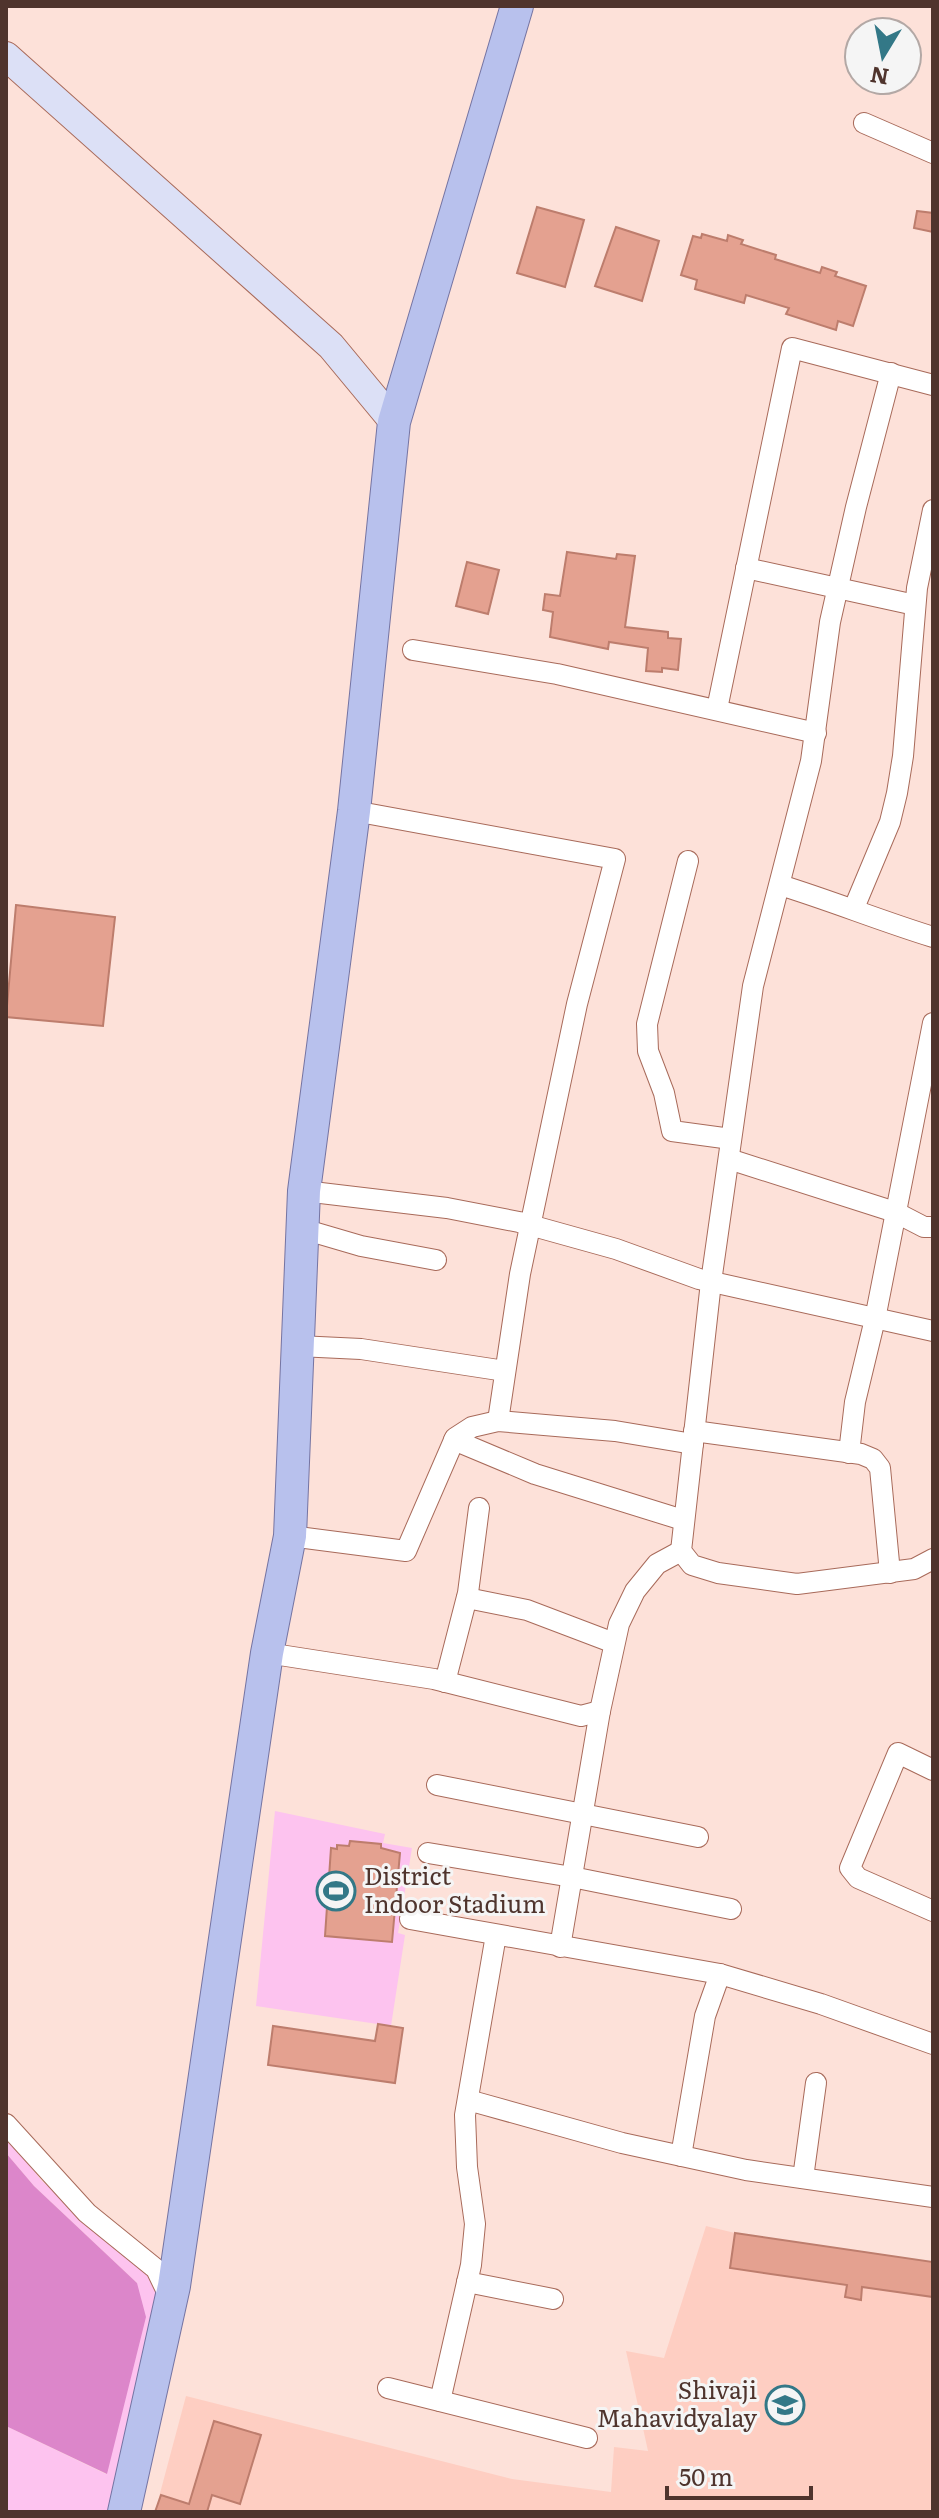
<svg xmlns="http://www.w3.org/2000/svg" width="939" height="2518" font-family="Literata,serif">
<rect width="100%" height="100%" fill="#fde1d9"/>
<path fill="#fecec2" d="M706 2226 735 2233 933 2262V2512H155L186 2396 512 2479 611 2492 614 2447 648 2451 626 2351 664 2358Z"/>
<g fill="#fdc3ef">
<path d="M275 1811 385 1834 383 1843 412 1848 398 1933 405 1935 391 2026 256 2006Z"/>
<path d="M6 2137 42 2181 115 2245 152 2271 160 2296 113 2512H6V2426L106 2474 137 2283 34 2186 6 2153Z"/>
</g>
<path fill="#dc86ca" d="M6 2153 34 2186 137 2283 146 2317 107 2474 6 2426Z"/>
<g fill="#e4a190" stroke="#bd7d6d" stroke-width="2">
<path d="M537 207 584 220 565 287 517 273Z"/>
<path d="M917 211 933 213V232L914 228Z"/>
<path d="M616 227 659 241 642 301 595 286Z"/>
<path d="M702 234 727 241 728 235 743 240 741 244 776 255 775 259 820 273 822 267 837 272 835 276 866 286 853 326 838 321 836 330 786 314 789 308 746 295 744 303 695 289 697 280 681 275 693 236 701 238Z"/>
<path d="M567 552 616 559 617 554 635 556 625 627 668 632V638L681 639 678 670 662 668V672L646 671 648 648 609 642 608 649 550 637 553 612 543 610 545 594 560 596Z"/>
<path d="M467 562 499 570 488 614 456 606Z"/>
<path d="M16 905 115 917 103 1026 6 1017Z"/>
<path d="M350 1841 381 1844V1848L400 1853 392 1942 325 1936 331 1848 337 1849V1845L349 1846Z"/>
<path d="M378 2024 403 2028 395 2083 268 2065 273 2026 375 2041Z"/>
<path d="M735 2233 933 2262V2297L862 2287 861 2300 845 2297 847 2285 730 2268Z"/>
<path d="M214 2421 261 2435 240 2504 212 2495 207 2512H155L161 2495 189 2504Z"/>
</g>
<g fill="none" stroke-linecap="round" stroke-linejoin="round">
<defs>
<g id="minor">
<path d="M864 123 933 153"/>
<path d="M891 373 856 507 830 622 811 761 753 986 711 1282 681 1551 692 1565 718 1573 797 1584 914 1569 933 1559"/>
<path d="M746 568 915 605"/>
<path d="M413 650 557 674 816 733"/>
<path d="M717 709 792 348 933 385"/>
<path d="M354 811 615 859 577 1004 520 1274 498 1421"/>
<path d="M688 861 647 1024 648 1051 664 1093 672 1131 731 1139"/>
<path d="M780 885C832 901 881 921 933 937"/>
<path d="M854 908 890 822 897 793 903 756 917 588 933 510"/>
<path d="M729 1159 895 1212 924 1227H933"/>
<path d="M304 1191 447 1208 519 1222 616 1249 699 1279 933 1331"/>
<path d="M303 1229 361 1246 436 1260"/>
<path d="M298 1346 361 1349 505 1371"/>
<path d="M694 1431 861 1454 873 1459 880 1468 890 1573"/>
<path d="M454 1440 535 1474 683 1520"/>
<path d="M849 1453 855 1402 875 1319 933 1023"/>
<path d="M290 1536 406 1551 455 1438 472 1427 498 1421 615 1431 693 1444"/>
<path d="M467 1598 527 1610 614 1643"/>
<path d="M267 1653 434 1679 581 1716 600 1711"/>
<path d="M445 1682 468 1593 479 1508"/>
<path d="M933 1770 898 1753 850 1868 858 1878 933 1911"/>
<path d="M437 1785 698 1837"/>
<path d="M428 1853 572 1877 731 1909"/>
<path d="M410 1919 720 1974 821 2004 933 2044"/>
<path d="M560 1947 600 1711 619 1624 635 1591 657 1564 681 1551"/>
<path d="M468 2100 622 2143 746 2170 933 2197"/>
<path d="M6 2124 87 2213 156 2269 171 2300"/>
<path d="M681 2156 705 2016 720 1974"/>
<path d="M803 2178 816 2083"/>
<path d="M467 2282 553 2299"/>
<path d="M388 2388 587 2438"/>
<path d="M440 2401 471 2265 475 2224 467 2167 465 2115 496 1935"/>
</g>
<path id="secondary" d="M6 56 331 346 394 422"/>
<path id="primary" d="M124 2512 174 2286 267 1653 290 1536 304 1191 354 811 394 422 517 6"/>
</defs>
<use href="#minor" stroke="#a86a5a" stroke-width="22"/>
<use href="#secondary" stroke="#a86a5a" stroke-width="30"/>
<use href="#primary" stroke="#7574a2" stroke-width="34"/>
<use href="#minor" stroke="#fff" stroke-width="20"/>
<use href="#secondary" stroke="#dce0f6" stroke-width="28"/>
<use href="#primary" stroke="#b8c1ed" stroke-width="32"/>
</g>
<defs>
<symbol id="stadium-ring" viewBox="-11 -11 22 22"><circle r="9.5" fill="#f5f5f5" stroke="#337887" stroke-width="1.5"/><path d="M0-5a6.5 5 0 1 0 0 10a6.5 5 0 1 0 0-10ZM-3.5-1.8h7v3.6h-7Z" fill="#337887"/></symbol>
<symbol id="school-ring" viewBox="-11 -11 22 22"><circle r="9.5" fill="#f5f5f5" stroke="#337887" stroke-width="1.5"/><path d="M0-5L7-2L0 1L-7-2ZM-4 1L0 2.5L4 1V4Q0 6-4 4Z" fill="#337887"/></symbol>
</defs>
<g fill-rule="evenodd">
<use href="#stadium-ring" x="314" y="1869" width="44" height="44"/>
<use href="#school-ring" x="763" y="2383" width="44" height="44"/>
</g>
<g text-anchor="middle" stroke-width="6" stroke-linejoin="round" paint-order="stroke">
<g font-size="24" fill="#4f342d" stroke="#f5f5f5" text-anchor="start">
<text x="364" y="1885">District<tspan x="364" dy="28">Indoor Stadium</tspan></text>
<text x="757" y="2399" text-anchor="end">Shivaji<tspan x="757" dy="28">Mahavidyalay</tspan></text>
</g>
</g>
<rect width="939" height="2518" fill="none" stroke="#4f342d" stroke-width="16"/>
<g transform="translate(883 56) rotate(190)"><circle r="38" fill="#f5f5f5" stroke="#b3a8a5" stroke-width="2"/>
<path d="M0-6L14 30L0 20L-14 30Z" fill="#337887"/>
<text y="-12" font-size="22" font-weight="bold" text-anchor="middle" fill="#4f342d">N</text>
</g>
<path d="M667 2486v12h144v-12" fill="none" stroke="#4f342d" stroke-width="4"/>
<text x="679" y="2486" font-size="24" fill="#4f342d" stroke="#f5f5f5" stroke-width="6" paint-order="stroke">50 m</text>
</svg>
